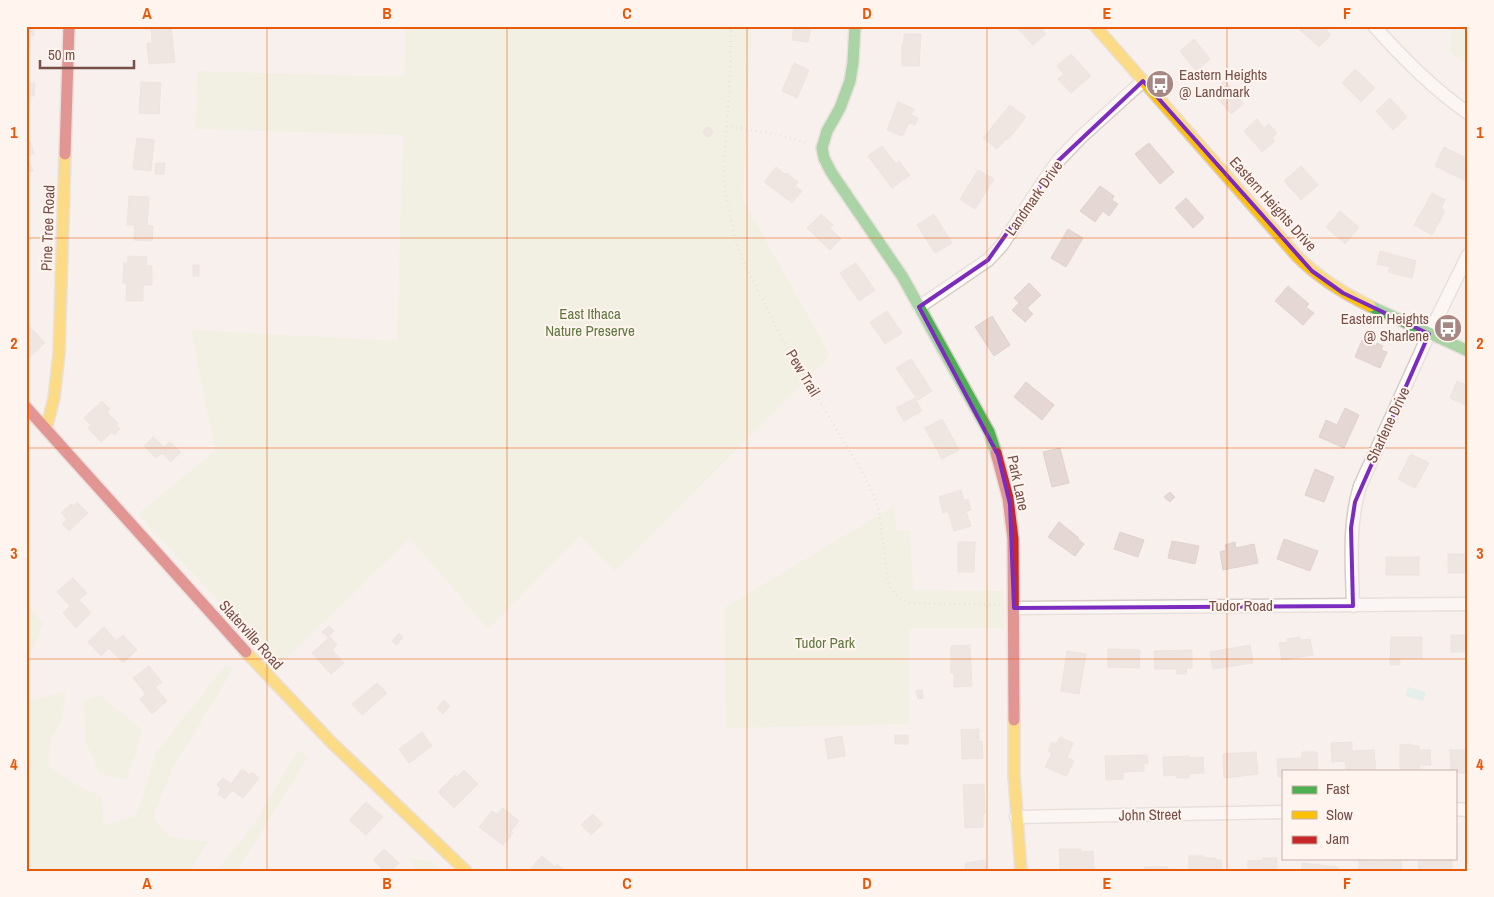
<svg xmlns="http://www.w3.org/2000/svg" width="1494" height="897" font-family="'Archivo Narrow',sans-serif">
<rect width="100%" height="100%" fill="#f8f0ec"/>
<g fill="#eaeed7">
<path d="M406 26H751L743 200 830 355 615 571 580 536 488 629 410 538 278 666 138 514 215 451 191 330 397 341 403 135 195 129 197 71 404 77Z"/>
<path d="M1452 26H1468V65L1450 52Z"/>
<path d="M894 506 896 531 909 530 914 590 1004 591V628H909V724L726 728 724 608Z"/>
<path d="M26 601 43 624 27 662 26 661Z"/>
<path d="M226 665 233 669 172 769 153 817 170 837 208 842 190 871H26V702L66 691 61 723 50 740 49 767 80 787 102 796 103 826 136 816 156 753Z"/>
<path d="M100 695 143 731 127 780 99 773 86 742 83 702Z"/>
<path d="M298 750 308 757 237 871H217L256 821Z"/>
<path d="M410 858 431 862 440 871H417Z"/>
</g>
<path fill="#cdeae6" d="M1408 687 1426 692 1423 701 1406 696Z"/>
<g fill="#e5d7d3" stroke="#e1d2ce">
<path d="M26 26H34V36H30V49H26Z"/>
<path d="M794 26H811L808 42 792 40Z"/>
<path d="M1021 26H1039L1046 34 1033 45 1018 29Z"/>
<path d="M1304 26H1323L1331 35 1319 47 1300 30Z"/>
<path d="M171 27 175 62 149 64 147 43H152L151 29Z"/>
<path d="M904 34H921L919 66H902V44H904Z"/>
<path d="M1194 39 1210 59 1196 71 1180 51Z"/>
<path d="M1071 54 1091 76 1071 93 1058 79 1064 74 1057 66Z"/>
<path d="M794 63 809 70 797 98 782 91Z"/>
<path d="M1355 69 1375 88 1361 102 1342 83Z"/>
<path d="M1225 81 1244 104 1231 114 1212 92Z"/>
<path d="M141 82 161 83 159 114 139 113Z"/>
<path d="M26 83H35L34 96H30L29 110H26Z"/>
<path d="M1390 98 1407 117 1393 130 1376 111Z"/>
<path d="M898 102 914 109 911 115 918 118 915 125 909 123 902 136 887 130Z"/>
<path d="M1010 105 1026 117 1008 140 1006 139 997 149 983 138Z"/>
<path d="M1257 119 1264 128 1269 124 1277 133 1272 138 1275 141 1262 152 1244 131Z"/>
<circle cx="708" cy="132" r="4.5"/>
<path d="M137 138 154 140 151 171 133 169Z"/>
<path d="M30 141 34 154 27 156 33 171 26 173V142Z"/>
<path d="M1149 143 1174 172 1160 184 1135 154Z"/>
<path d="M882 146 896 164 899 161 910 175 892 188 868 156Z"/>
<path d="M1444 147 1468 159V182L1435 166Z"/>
<path d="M156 163H165L164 174H155Z"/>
<path d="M1301 166 1318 185 1301 200 1284 181Z"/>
<path d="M776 167 786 175 787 173 798 182 795 186 802 191 792 203 764 182Z"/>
<path d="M978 170 994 179 975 209 960 199Z"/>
<path d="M1100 186 1114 196 1112 200 1118 204 1109 216 1103 211 1095 222 1080 211Z"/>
<path d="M1432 193 1445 200 1441 208 1445 211 1432 235 1414 225Z"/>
<path d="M129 196 149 197 147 226H153L152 241 134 240 135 225H127Z"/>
<path d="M1186 198 1204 218 1193 228 1175 208Z"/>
<path d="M1340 211 1359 227 1345 244 1326 227Z"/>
<path d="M821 214 833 225 830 228 841 239 830 250 807 228Z"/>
<path d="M934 214 952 243 935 253 917 225Z"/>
<path d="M1068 229 1083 238 1066 267 1051 258Z"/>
<path d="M1380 251 1416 261 1412 278 1388 272 1390 267 1377 264Z"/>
<path d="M128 256 147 257 146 266H152V285H143V301H126L127 283H123L124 263 128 264Z"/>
<path d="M856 263 875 290 859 301 840 273Z"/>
<rect x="193" y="265" width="6" height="11"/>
<path d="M1029 283 1041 295 1027 308 1033 314 1025 322 1012 310 1019 303 1014 298Z"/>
<path d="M1288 286 1309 304 1306 307 1314 313 1303 325 1275 301Z"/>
<path d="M887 311 902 333 885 344 870 322Z"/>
<path d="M992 316 1010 345 994 356 975 327Z"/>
<path d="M29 326 45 343 26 360V329Z"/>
<path d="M1362 340 1376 346 1377 343 1383 346 1381 350 1387 352 1380 368 1355 357Z"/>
<path d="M911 359 932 391 918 400 896 368Z"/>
<path d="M1457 381 1468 386V406L1450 398Z"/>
<path d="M1026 382 1054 405 1042 420 1014 397Z"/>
<path d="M915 398 922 411 904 421 896 408Z"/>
<path d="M102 401 110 409 107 412 118 423 116 425 120 429 114 435 112 432 101 442 88 428 91 425 84 418Z"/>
<path d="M1345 408 1359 415 1344 448 1319 437 1326 420 1337 425Z"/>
<path d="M942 419 959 450 942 459 925 428Z"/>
<path d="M153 437 164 447 170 442 181 452 171 462 162 453 156 458 144 446Z"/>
<path d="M1060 448 1069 483 1052 487 1043 452Z"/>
<path d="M1411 454 1429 463 1415 488 1398 479Z"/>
<path d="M1315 469 1334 477 1324 502 1305 495Z"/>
<path d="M961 490 964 501 968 499 971 510 966 511 971 526 954 531 948 511 943 513 939 497Z"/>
<path d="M1170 492 1175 497 1170 502 1164 497Z"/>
<path d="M77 502 88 513 69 531 62 524 67 519 61 513 71 504 73 506Z"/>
<path d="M1059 522 1079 538 1078 539 1084 544 1075 556 1048 537Z"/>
<path d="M1120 532 1144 540 1138 557 1114 549Z"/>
<path d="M1284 539 1318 551 1310 571 1277 559Z"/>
<path d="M1172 541 1199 546 1195 564 1168 558Z"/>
<path d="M958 542H975L974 572H958Z"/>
<path d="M1235 542 1236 548 1254 544 1258 563 1223 570 1220 552 1226 550 1225 545Z"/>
<rect x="1448" y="554" width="20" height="19"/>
<rect x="1386" y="557" width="33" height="18"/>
<path d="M73 578 87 593 79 600 91 613 76 628 63 613 70 606 57 592Z"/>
<path d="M329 626 334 631 328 637 322 632Z"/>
<path d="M104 627 116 641 123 635 137 650 123 663 109 648 101 656 88 642Z"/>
<path d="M399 633 403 637 397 645 392 641Z"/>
<rect x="1451" y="635" width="17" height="17"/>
<path d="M330 637 337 645 332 650 344 663 331 674 312 653Z"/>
<path d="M1300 637V640L1310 639 1313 655 1282 660 1279 643 1288 642 1287 639Z"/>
<path d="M1391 637H1422V658H1400V665H1390Z"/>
<path d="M970 645 972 686 954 687V673H951V646Z"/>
<path d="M1250 645 1253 663 1213 669 1210 652Z"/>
<path d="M1108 649 1140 650 1139 668 1108 667Z"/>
<path d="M1192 650V668H1186L1187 674H1177V669H1155L1154 651Z"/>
<path d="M1067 651 1086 654 1079 694 1061 691Z"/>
<path d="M149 666 162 682 155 687 167 701 152 714 140 699 146 694 133 678Z"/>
<path d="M377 683 387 693 362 715 352 704Z"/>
<path d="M922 690 923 698 918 699 916 691Z"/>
<path d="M444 700 450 706 443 714 437 708Z"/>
<path d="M979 729V742L982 741 983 758 962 759 961 730Z"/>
<path d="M422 732 432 746 409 763 399 749Z"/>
<rect x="895" y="735" width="13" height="9"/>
<path d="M842 736 845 756 828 759 825 739Z"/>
<path d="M1060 737 1073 743 1067 757 1074 761 1066 776 1045 767 1052 753 1048 751 1052 742 1056 744Z"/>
<path d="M1352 742V751L1374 750 1376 771H1346L1345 761 1332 762 1331 743Z"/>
<path d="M1411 744V746H1419V750H1430L1431 765H1419L1420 771H1406L1405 769H1400V745Z"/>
<path d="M1450 750H1468V773H1455V771H1451Z"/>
<path d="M1256 752 1258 774 1224 778 1223 754Z"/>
<path d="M1302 752H1317L1318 771H1283V777H1278L1277 759 1302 758Z"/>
<path d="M1147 755 1148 764 1144 763V771L1123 772V779L1106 780 1105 756Z"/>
<path d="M1189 756V758L1203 757 1204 773 1189 774V778H1177V775L1164 776 1163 757Z"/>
<path d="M242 769 250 775 252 772 259 778 243 798 232 790 225 799 218 794 221 789 217 785 223 778 231 784Z"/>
<path d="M464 770 478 784 454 808 438 792 455 775 457 777Z"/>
<path d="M984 784 985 813H983V827L965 828 963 785Z"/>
<path d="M366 802 383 817 366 835 349 820Z"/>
<path d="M503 808 519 821 511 831 513 833 503 845 479 827 492 811 497 814Z"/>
<path d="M593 814 603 824 591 835 581 825Z"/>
<path d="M384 849 399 863 391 871H384L373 860Z"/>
<path d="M1059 849H1081V852L1093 851 1094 869H1060Z"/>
<path d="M542 856 555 867 557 864 564 870 534 871 531 868Z"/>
<path d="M1189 856H1203V858H1215V860H1221L1222 871H1189Z"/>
<path d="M1263 858H1277V871H1248V861L1263 860Z"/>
<path d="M1418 858H1452V871H1419Z"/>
<path d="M985 860 986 871H966L965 863Z"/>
<path d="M1359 860H1369V862L1401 861 1402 871H1359Z"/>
<path d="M1302 863 1338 867V871H1302Z"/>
<path d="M1145 867H1168V871H1135H1145Z"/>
</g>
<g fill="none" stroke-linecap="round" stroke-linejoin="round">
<defs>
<g id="street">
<path d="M1374 26C1403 58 1432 88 1468 113"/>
<path d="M919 307 988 260 1002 245 1041 185 1058 161 1081 137 1143 81"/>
<path d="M1353 606C1352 565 1348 525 1360 486L1429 334 1468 255"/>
<path d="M1014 608 1468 604"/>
<path d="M1455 809 1468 810"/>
<path d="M1016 817 1283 812"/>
</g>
<g id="fast">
<path d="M855 26 853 62 850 81 840 108 827 131 822 148 824 158 831 172 902 276 989 432 996 453"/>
<path d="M1370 306 1468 351"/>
</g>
<g id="slow">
<path d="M1095 26 1297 256C1319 278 1343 293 1370 306"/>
<path d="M46 429 54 398 59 353 65 154"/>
<path d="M246 652 331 742 466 871"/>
<path d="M1014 720V775L1021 871"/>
</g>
<g id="jam">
<path d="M65 154 69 26"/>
<path d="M26 407 246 652"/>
<path d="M996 453 1008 498 1013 539 1014 720"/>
</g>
</defs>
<use href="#street" stroke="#d7ccc8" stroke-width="15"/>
<use href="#fast" stroke="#d9cdca" stroke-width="14"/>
<use href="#slow" stroke="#d9cdca" stroke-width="14"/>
<use href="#jam" stroke="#d9cdca" stroke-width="14"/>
<g stroke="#dbd0ce" stroke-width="2.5" stroke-dasharray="1 4" stroke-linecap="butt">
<path d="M731 26 730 77 724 167 725 192 734 235 742 259 784 342 860 468 872 491 879 511 887 575 891 589 898 597 911 603 1000 605"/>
<path d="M726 126 775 134 808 143"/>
</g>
<use href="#street" stroke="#fefdfc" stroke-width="12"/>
<use href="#fast" stroke="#4caf50" stroke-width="11"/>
<use href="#slow" stroke="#ffc107" stroke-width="11"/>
<use href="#jam" stroke="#c62828" stroke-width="11"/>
</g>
<path d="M0 0H1494V897H0ZM1143 81 1312 271 1343 293 1429 334 1355 502 1351 528 1353 606 1014 608 1010 504 998 455 919 307 988 260 1058 161Z" fill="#f8f0ec" fill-opacity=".55" fill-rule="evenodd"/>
<path fill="none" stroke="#7b2cbf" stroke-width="4" stroke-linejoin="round" d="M1143 81 1312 271 1343 293 1429 334 1355 502 1351 528 1353 606 1014 608 1010 504 998 455 919 307 988 260 1058 161Z"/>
<path fill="none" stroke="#e8590c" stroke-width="1" stroke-opacity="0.55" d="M267 26V871M507 26V871M747 26V871M987 26V871M1227 26V871M26 238H1468M26 448H1468M26 659H1468"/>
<defs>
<symbol id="bus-disc" viewBox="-11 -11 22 22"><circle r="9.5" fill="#a58883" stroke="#fff4ee"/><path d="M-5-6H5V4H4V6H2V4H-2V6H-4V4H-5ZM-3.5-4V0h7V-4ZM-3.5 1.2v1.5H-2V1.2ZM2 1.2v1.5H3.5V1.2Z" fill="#fff"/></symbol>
</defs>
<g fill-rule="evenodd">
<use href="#bus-disc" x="1144" y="68" width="32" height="32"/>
<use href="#bus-disc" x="1432" y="312" width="32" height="32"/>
</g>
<g text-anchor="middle" stroke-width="4" stroke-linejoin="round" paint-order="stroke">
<g font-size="15" fill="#78504a" stroke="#fff4ee" text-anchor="start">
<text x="1179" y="80">Eastern Heights<tspan x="1179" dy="17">@ Landmark</tspan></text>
<text x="1429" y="324" text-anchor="end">Eastern Heights<tspan x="1429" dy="17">@ Sharlene</tspan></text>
</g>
<g font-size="15" fill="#78504a" stroke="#fff4ee">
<text transform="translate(1034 198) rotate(-55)" y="5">Landmark Drive</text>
<text transform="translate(1273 204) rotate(48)" y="5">Eastern Heights Drive</text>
<text transform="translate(48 228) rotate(-88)" y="5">Pine Tree Road</text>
<text transform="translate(803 373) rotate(59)" y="5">Pew Trail</text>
<text transform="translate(1388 425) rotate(-65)" y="5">Sharlene Drive</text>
<text transform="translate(1018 483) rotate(78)" y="5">Park Lane</text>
<text x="1241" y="611">Tudor Road</text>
<text transform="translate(251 635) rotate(48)" y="5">Slaterville Road</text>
<text transform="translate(1150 815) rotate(-1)" y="5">John Street</text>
</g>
<g font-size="15" fill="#5e783f" stroke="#fff4ee">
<text x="590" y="319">East Ithaca<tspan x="590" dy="17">Nature Preserve</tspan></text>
<text x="825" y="648">Tudor Park</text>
</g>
</g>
<rect width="1494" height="897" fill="none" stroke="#fff4ee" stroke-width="55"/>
<rect x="1282" y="770" width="175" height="90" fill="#fff4ee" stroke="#c9b2ac"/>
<rect x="1292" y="786" width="25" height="8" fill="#4caf50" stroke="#c9b2ac"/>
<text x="1326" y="794" font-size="15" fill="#78504a">Fast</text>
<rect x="1292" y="811" width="25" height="8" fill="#ffc107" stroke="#c9b2ac"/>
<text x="1326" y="820" font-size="15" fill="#78504a">Slow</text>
<rect x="1292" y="836" width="25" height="8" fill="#c62828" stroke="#c9b2ac"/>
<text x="1326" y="844" font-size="15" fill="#78504a">Jam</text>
<path d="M40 60v8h94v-8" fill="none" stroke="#78504a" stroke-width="2.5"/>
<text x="48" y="60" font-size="15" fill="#78504a" stroke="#fff4ee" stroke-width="4" paint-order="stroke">50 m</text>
<rect x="28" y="28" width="1438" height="842" fill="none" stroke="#e8590c" stroke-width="2"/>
<g font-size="16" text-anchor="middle" font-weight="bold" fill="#e8590c">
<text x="147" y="19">A</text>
<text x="387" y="19">B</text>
<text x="627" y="19">C</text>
<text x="867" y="19">D</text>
<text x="1107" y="19">E</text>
<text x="1347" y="19">F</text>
<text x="14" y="138">1</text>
<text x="1480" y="138">1</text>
<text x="14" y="349">2</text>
<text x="1480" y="349">2</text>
<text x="14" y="559">3</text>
<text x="1480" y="559">3</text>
<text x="14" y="770">4</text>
<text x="1480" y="770">4</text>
<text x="147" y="889">A</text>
<text x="387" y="889">B</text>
<text x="627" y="889">C</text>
<text x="867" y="889">D</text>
<text x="1107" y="889">E</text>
<text x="1347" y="889">F</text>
</g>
</svg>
